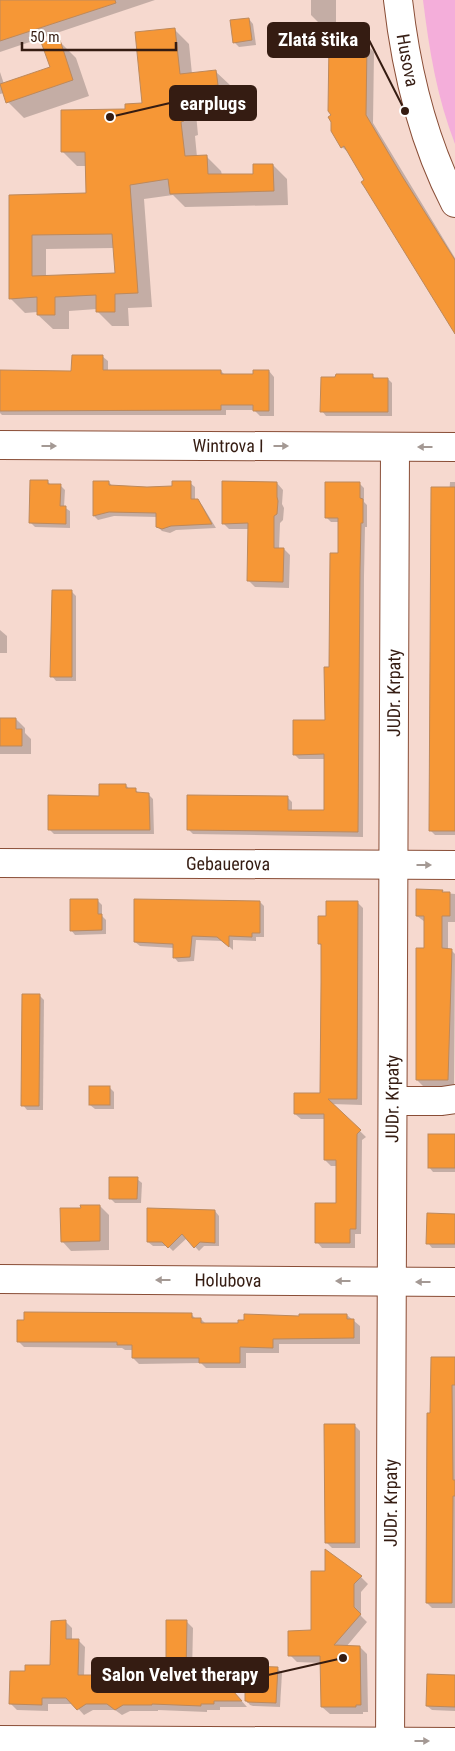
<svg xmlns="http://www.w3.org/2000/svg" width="455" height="1751" font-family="'Roboto Condensed',sans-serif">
<rect width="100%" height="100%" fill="#f6d9cf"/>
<path fill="#f4aeda" d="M423 0H455V144C437 98 429 49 423 0Z"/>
<g fill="#0003" fill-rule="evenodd">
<path d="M7 0H155L0 52V3Z"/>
<path d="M311 0H336V22L319 23 311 15Z"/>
<path d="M249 19 253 24 256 45 239 47 234 42Z"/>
<path d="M175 30 189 44 192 74 215 71 230 85 231 99 195 103 198 135 195 136 197 157H207L221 171 222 175H254L273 165 287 179 288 205 185 207 173 195 144 199 152 307 128 308 129 326H112L97 311V309L69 311V329H53L38 315V312L25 313 10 298V196L87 194V166H77L62 151 127 110 144 105ZM114 248 116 274 46 277V249Z"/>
<path d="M59 41 76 58 89 96 24 118 8 102 4 93 0 94V72L4 84 51 68Z"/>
<path d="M366 44 374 52 373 123 455 258V332L366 181 350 154 342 147Z"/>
<path d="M102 356 108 361V371H221L225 375 254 376 269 371 274 377V416H260L254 410H226V415H2L0 413V371L72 372Z"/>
<path d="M373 376 376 379H388L392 383V416H326L322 411Z"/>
<path d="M47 481 51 485H60L65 490 64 507 70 511V528L35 527 31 523Z"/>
<path d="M109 482 113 487H173L190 483 195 487V500L202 505 216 528 176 530 170 533 162 531 157 526V517L114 516 98 520 94 516Z"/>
<path d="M450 482H455V835H435L430 830Z"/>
<path d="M277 483 283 490 282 504 284 508 283 520 280 523 279 549H284L290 555 289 588 255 587 249 581 250 529H229L223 523Z"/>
<path d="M359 483 364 488V502L367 505V527H365L364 576 363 837 193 834 188 829 287 797 292 802V812L325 811V759H299L294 754 326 721 339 554V522H331L326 517Z"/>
<path d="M72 592 76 596V681H56L52 676Z"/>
<path d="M0 630 7 636V653H0Z"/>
<path d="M0 719H16L25 728V733L31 739V754H0Z"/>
<path d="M126 785 130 790H135L139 793 148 794 153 799 154 834H54L49 829 100 797Z"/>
<path d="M442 891 445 893 455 894V922H448V950H451L455 954 454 1086H423L417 1080 426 949 425 922 417 916Z"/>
<path d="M98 901 102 905V916L106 920V934L75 935 71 930Z"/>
<path d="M260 902 264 906V937H256V941L233 940V950L223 941 196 940 194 961 178 962 174 957V948L140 946 135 942Z"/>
<path d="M357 902 363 908 362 1105 332 1104 366 1137 362 1140 361 1234H355V1248H322L317 1242 337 1204V1166H331L325 1160V1119H301L295 1114 322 1094V946L319 943 327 917Z"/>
<path d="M39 995 44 1000 43 1110H27L23 1105Z"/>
<path d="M110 1088 114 1092V1109H95L90 1105Z"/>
<path d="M455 1135V1172H433L429 1167Z"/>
<path d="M137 1179 142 1183 141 1203H115L110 1198Z"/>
<path d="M100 1206 109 1215V1250L71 1251 62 1241 82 1209Z"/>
<path d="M215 1211 219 1216V1246H204L199 1251 187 1238 173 1251 168 1246H153L148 1242Z"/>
<path d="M455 1215V1248H432L428 1243Z"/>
<path d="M191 1314 196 1319H201L206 1324H239L300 1318 347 1315 360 1326V1344H279V1353H246V1368H206L201 1363 139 1364 133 1358 134 1350H125L122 1348 24 1347 18 1341Z"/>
<path d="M455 1363V1608H432L427 1603 431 1415Z"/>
<path d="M354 1425 360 1431V1548H332L326 1542Z"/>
<path d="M313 1572 361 1577 368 1584 361 1592V1616L367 1622 346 1647H360L367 1654 368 1712H363V1714H330L322 1707 321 1663 297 1662 290 1655 313 1631Z"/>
<path d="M66 1622 72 1628V1640H78L85 1647 84 1676H136L167 1674 187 1622 193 1628 192 1673 223 1680 247 1707H220V1710H207V1712L158 1710V1711H130L122 1715 115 1710H93L84 1715 74 1704H48V1711L17 1710 11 1704 27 1673 51 1666Z"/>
<path d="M277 1668 282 1673 280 1707 253 1706 250 1705 246 1700Z"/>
<path d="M455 1676V1711L432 1710 427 1706Z"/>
</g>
<g fill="#f69736" stroke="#bd895c" fill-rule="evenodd">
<path d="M0 0H115L116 3 0 41Z"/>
<path d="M249 18 252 40 233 43 230 20Z"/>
<path d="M175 28 180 74 216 70 218 85 181 89 184 121 181 122 185 156 207 155 208 174H253V164H273L274 191 170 194 168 179 130 185 138 293 115 294V312H96V295L55 297V315H37V297L9 299V195L86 193 85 152H61V110L125 109V104L142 103 135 32ZM112 234 115 273 32 276V235Z"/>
<path d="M60 40 73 80 6 103 0 84 50 67 41 42Z"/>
<path d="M329 42 367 43 366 115 402 176 455 260V334L365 188 361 182 364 180 344 146 341 148 331 131V122L328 117 331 115 328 111Z"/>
<path d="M72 355H103V370H221V374H253V370H269V411H253V405H221V410L0 411V370L71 371Z"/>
<path d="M336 374H373V378H388V412H320L321 377H335Z"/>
<path d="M30 480H48V484H61L60 506H66V524L29 523Z"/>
<path d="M93 481H109V485L147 487 172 486V481H191V499H198L212 524 171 526 162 529 156 527V513L109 512 93 516Z"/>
<path d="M222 481 277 482V497L278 501 277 514 274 516V548H284L283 582 247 581 248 523 222 524Z"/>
<path d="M325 482H360V498L363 499V523H361L360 570 358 832 187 830V795L288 796V810H324V754L293 755V720H325L324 667H329L330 553H338V518H325Z"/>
<path d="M431 487H455V831H429Z"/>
<path d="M52 590H72V677H50Z"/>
<path d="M0 718H16V729H22V746H0Z"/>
<path d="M99 784H126V788H136V792L149 793 150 830H48V795L99 796Z"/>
<path d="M416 889 443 890 442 892H450V916H442V948L452 949 448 1080H416V948H424V916H416Z"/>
<path d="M70 899H98V914H102V930L70 931Z"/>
<path d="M134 899 260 901V933H252V937L229 936V947L217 937 192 936 190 957 173 958V944L134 942Z"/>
<path d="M326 901H358L357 1099H328L361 1130 357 1134 356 1229H350V1243H315V1203H336V1160H324V1114H294V1093H320L321 983V944H318V916H326Z"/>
<path d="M22 994H40L39 1106H21Z"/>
<rect x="89" y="1086" width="21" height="19"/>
<rect x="428" y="1134" width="27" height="34"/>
<path d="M109 1177H138L137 1199H109Z"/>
<path d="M80 1205H100V1241L61 1242 60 1208H81Z"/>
<path d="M147 1208 215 1210V1243L200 1242 194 1248 182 1234 168 1248 162 1242H147Z"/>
<path d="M427 1213 455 1214V1244H426Z"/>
<path d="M24 1312 192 1313V1318H201V1323H238V1320H244V1314L299 1316V1314H347V1319H354V1338L273 1339V1348L240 1347V1363H199V1358H132V1345H117V1342H17V1320H24Z"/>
<path d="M431 1357H455V1385H452L453 1480H455V1496H453L452 1603H426L427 1413H430Z"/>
<path d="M324 1424H355V1543H325Z"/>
<path d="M325 1549 362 1576 354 1584V1607L361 1614 334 1645 360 1646 361 1705H356V1707H321L320 1656H288V1631L311 1630V1571H325Z"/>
<path d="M66 1620V1639H79L78 1675H135V1671L166 1672V1620H187L186 1672H216L242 1701H214V1704H201V1706L152 1704V1705H123L115 1710 107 1704H86L77 1710 66 1698H42V1705L9 1704 10 1671H25V1665H50L51 1621Z"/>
<path d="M248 1666 278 1667 276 1703 247 1702V1701H245V1668H248Z"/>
<path d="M427 1674 455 1675V1707L426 1706Z"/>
</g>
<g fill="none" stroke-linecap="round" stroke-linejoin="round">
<defs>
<g id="minor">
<path id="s1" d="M398 0C406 71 422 139 455 203"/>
<path id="s2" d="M0 445 455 447"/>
<path id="s3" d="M0 863 455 865"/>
<path d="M393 1101H442L455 1099"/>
<path id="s4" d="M0 1279 455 1282"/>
<path d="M0 1740 455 1742"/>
<path id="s5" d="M390 1751 395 447"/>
</g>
</defs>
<use href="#minor" stroke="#894d36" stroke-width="30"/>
<use href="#minor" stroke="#fff" stroke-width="28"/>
</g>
<defs><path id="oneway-solid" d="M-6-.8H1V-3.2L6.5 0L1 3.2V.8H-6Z" transform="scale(1.25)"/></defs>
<g fill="#a49994">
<use href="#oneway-solid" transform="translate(49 446)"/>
<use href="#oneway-solid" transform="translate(281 446)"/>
<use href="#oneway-solid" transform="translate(425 447) rotate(-180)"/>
<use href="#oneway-solid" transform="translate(424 865)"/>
<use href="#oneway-solid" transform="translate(163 1280) rotate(-180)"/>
<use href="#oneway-solid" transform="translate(343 1281) rotate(-180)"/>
<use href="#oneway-solid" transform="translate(423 1282) rotate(-180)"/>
<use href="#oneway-solid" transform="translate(422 1741)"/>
</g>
<g text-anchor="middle" stroke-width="4" stroke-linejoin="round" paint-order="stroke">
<g font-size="18" fill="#351c12" stroke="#fff">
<text dy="6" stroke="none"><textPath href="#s1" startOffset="61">Husova</textPath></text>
<text dy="6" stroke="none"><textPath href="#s2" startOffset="228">Wintrova I</textPath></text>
<text dy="6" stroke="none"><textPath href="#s5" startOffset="1058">JUDr. Krpaty</textPath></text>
<text dy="6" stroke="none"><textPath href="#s3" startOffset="228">Gebauerova</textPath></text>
<text dy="6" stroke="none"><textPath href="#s5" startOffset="652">JUDr. Krpaty</textPath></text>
<text dy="6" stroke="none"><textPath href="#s4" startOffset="228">Holubova</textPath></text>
<text dy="6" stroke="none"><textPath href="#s5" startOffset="248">JUDr. Krpaty</textPath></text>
</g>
</g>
<path fill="none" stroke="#351c12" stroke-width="2" d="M405 111L369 40M110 117L170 103M343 1658L268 1675"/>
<g fill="#351c12" stroke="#fff" stroke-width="2">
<circle cx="405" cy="111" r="5"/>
<circle cx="110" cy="117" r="5"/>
<circle cx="343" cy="1658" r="5"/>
</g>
<g fill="#351c12" stroke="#351c12" stroke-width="2">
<rect x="268" y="23" width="101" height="34" rx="5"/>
<rect x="170" y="86" width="86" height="34" rx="5"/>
<rect x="92" y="1658" width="176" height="34" rx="5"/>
</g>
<g font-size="19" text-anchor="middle" font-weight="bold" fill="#fff">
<text x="318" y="46">Zlatá štika</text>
<text x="213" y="110">earplugs</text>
<text x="180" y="1681">Salon Velvet therapy</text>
</g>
<path d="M22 42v8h154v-8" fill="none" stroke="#351c12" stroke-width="2.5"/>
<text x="30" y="42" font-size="15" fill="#351c12" stroke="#ffffff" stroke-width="4" paint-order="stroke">50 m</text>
</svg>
